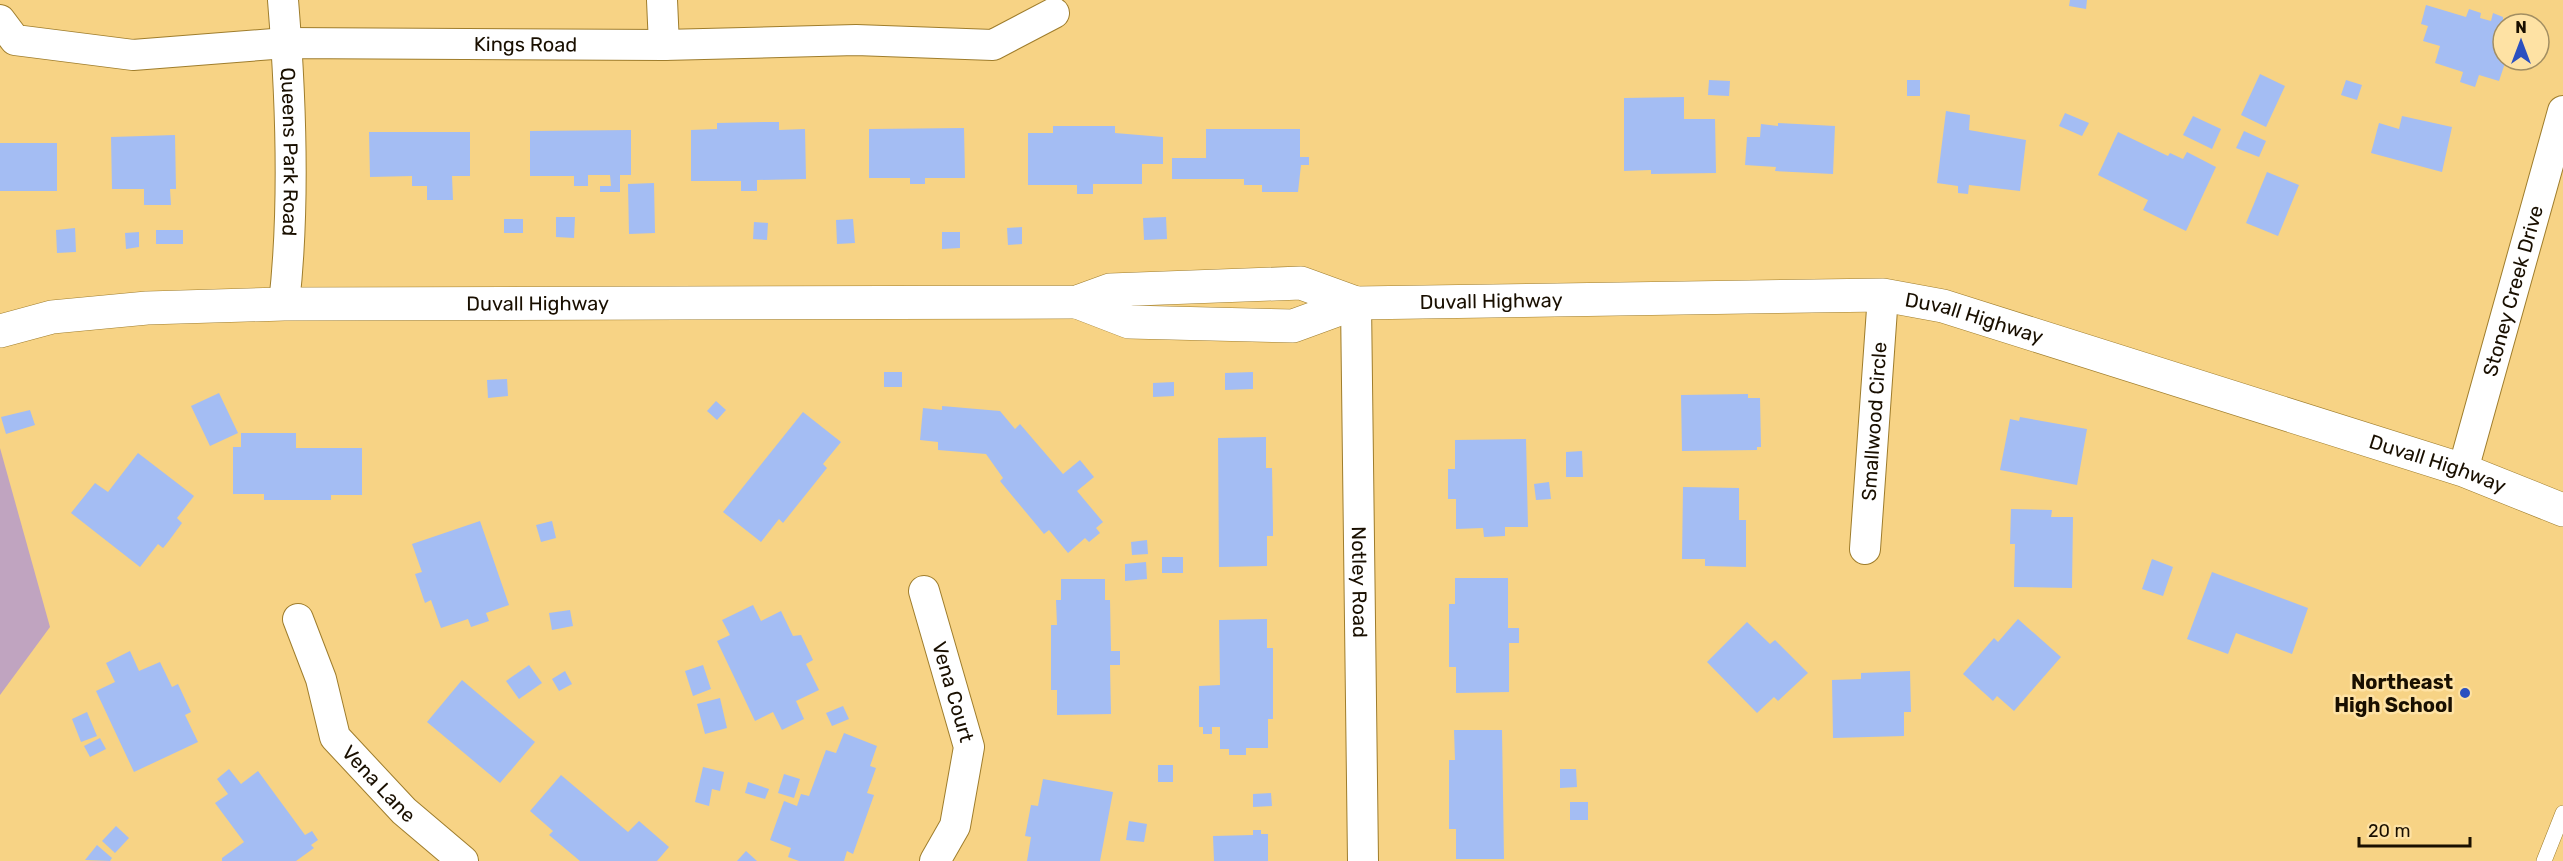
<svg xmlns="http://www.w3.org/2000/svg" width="2563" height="861" font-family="Rubik,sans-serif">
<rect width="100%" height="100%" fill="#f7d385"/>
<path fill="#c0a4c0" d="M0 448 50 627 0 695Z"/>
<g fill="#a4bdf3">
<path d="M2070 0H2087L2086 9 2069 6Z"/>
<path d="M2426 5 2466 17 2469 9 2481 13 2480 18 2491 21 2493 13 2503 17V60H2506L2499 81 2479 75 2475 87 2460 82 2463 72 2435 63 2440 46 2423 41 2428 26 2421 24Z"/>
<path d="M2260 74 2285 86 2266 127 2241 115Z"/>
<path d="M1709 80 1730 81 1729 96 1708 95Z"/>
<rect x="1907" y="80" width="13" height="16"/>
<path d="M2346 80 2362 85 2357 100 2341 95Z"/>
<path d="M1684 97V119H1715L1716 173 1651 174V170L1624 171V98Z"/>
<path d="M1946 111 1970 115 1969 130 2026 140 2020 191 1969 185 1968 194 1958 193V186L1937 183Z"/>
<path d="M2065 113 2089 123 2082 136 2059 126Z"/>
<path d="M2193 116 2221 129 2212 149 2183 135Z"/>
<path d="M2402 116 2452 127 2442 172 2371 153 2379 123 2399 129Z"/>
<path d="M766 122H779V130L805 129 806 179 757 180V191H741V181H691V130L717 129V123Z"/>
<path d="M1778 123 1835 126 1833 174 1775 171 1776 167 1745 165 1747 137H1760L1761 124 1778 126Z"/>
<path d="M1053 126H1115V133L1163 137V164H1142V184H1093V194H1077V185H1028V133H1053Z"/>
<path d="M964 128 965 178H925V184H910V178H869V129Z"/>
<path d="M1206 129H1300V157H1309V165H1301L1298 192H1262V185H1244V179H1172V158H1206Z"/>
<path d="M631 130V175H620V192H600V186H611L610 175H588V186H574V176H530V131Z"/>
<path d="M2244 131 2266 141 2259 157 2236 148Z"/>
<path d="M369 132H470V176H452L453 200H427V186H412V176L370 177Z"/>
<path d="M2118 132 2168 156 2170 153 2183 159 2187 152 2216 167 2186 231 2143 210 2148 200 2098 175Z"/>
<path d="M175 135 176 189H170L171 205H144V189H112L111 137Z"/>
<rect x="0" y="143" width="57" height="48"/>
<path d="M2267 172 2299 185 2278 236 2246 223Z"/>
<path d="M654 183 655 233 629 234 628 184Z"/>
<path d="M556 217H575L574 238 556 237Z"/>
<path d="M1166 217 1167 239 1144 240 1143 218Z"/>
<rect x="504" y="219" width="19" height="14"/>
<path d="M853 219 855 243 837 244 836 220Z"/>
<path d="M754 222 768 223 767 240 753 239Z"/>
<path d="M1022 227V244L1008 245 1007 228Z"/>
<path d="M75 228 76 252 57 253 56 230Z"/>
<rect x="156" y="230" width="27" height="14"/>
<path d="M139 232V247L126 249 125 233Z"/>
<path d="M942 232H960V248L942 249Z"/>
<rect x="884" y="372" width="18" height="15"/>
<path d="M1253 372V389L1225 390V373Z"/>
<path d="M507 379 508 396 488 398 487 380Z"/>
<path d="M1174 382V396L1153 397V383Z"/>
<path d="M219 393 238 433 210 446 191 406Z"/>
<path d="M1748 394V398H1760L1761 447H1757V450L1682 451 1681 395Z"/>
<path d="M716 401 726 410 717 420 707 411Z"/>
<path d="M942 406 1000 411 1015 429 1020 424 1063 474 1080 460 1094 477 1077 491 1103 522 1096 528 1100 533 1089 542 1085 538 1068 553 1049 530 1044 534 1000 481 1003 478 986 454 938 450V442L920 440 923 408 942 410Z"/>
<path d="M30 410 35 425 6 434 1 417Z"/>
<path d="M803 412 841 442 823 464 827 468 783 523 779 519 761 542 723 512Z"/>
<path d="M2020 417 2087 429 2077 485 2000 470 2010 419 2019 421Z"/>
<path d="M241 433H296V448H362V495H331V500H264V494H233V447H241Z"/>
<path d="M1266 437V468H1272L1273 526V536H1267V566L1219 567 1218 438Z"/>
<path d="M1526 439 1528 527H1505V536L1484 537 1483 528 1456 529V499H1448V469H1455V440Z"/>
<path d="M1582 451 1583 477H1566V452Z"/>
<path d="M138 453 194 496 177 518 182 523 168 542 163 548 158 544 140 567 71 513 95 483 108 492Z"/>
<path d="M1549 482 1551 499 1536 500 1534 484Z"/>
<path d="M1683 487 1739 488V520H1746V567L1705 566V559H1682Z"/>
<path d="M2011 509 2052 510 2051 517H2073L2072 588 2014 587 2015 544H2010Z"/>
<path d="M480 521 509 605 486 613 489 621 471 627 468 619 441 628 431 600 425 603 415 574 422 572 412 544Z"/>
<path d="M552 521 556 538 541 542 536 525Z"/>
<path d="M1147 540 1148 554 1132 555 1131 542Z"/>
<rect x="1162" y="557" width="21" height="16"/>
<path d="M2152 559 2173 567 2163 596 2142 589Z"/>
<path d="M1146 562 1147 579 1125 581V564Z"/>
<path d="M2212 572 2308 608 2292 654 2236 633 2228 654 2187 639Z"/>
<path d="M1455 578H1508V628H1519V643H1509V692L1456 693V667H1449V604H1455Z"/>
<path d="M1061 579H1105V600H1110L1111 651H1120V665H1110L1111 714 1057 715V690H1051V625H1057L1056 600H1061Z"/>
<path d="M753 605 761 621 781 611 793 636 801 635 813 660 806 664 819 690 796 701 804 719 782 730 773 712 755 721 717 641 730 635 722 620Z"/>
<path d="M570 610 573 626 552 630 549 613Z"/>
<path d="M1267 619V648H1273V719H1268V748H1246V755H1229V749H1220V727H1212V734H1203V727H1199V686L1220 685 1219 620Z"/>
<path d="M2018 619 2061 657 2014 711 1997 696 1993 701 1963 674 1994 638 1998 642Z"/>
<path d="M1747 622 1770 644 1775 640 1808 673 1778 701 1774 697 1757 713 1707 662Z"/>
<path d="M130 651 139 671 160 662 172 687 178 684 191 712 185 715 198 742 134 772 96 691 115 682 106 663Z"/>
<path d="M529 665 542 683 519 699 506 681Z"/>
<path d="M703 665 711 689 693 696 685 671Z"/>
<path d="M565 671 572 684 559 691 552 679Z"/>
<path d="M1910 671 1911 712H1904V736L1833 738 1832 680 1861 679V673Z"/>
<path d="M462 680 535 742 500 783 427 722Z"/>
<path d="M720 698 727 728 705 734 697 704Z"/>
<path d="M843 706 849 719 832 726 826 713Z"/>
<path d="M87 712 97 736 81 742 72 719Z"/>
<path d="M1454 730H1502L1504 859H1456V829H1449V760H1455Z"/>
<path d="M844 733 877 746 870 766 876 768 867 793 874 795 853 854 847 851 844 861H799L788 857 791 848 770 840 784 801 797 806 801 794 809 796 826 750 836 753Z"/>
<path d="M100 738 106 749 90 757 84 746Z"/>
<rect x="1158" y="765" width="15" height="17"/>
<path d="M703 767 724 772 720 791 712 789 709 806 695 802Z"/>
<path d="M229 769 241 784 258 771 305 835 312 831 318 840 311 845 314 848 296 861H222V858L244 842 215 803 228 794 217 779Z"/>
<path d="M1560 769H1576L1577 787 1560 788Z"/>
<path d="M784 774 800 779 794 798 778 793Z"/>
<path d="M561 775 628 832 639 821 669 847 657 861H580L549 835 553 831 530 811Z"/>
<path d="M1043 779 1113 792 1100 861H1027L1031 837 1025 836 1031 805 1038 806Z"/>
<path d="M748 782 769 789 765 799 745 793Z"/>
<path d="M1271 793 1272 806 1253 807V794Z"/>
<rect x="1570" y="802" width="18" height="18"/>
<path d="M1129 821 1147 824 1144 842 1126 840Z"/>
<path d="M116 826 129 838 115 853 102 841Z"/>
<path d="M1253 830H1261V834H1268V861H1214L1213 836 1253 835Z"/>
<path d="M97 845 112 858 110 861 85 860Z"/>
<path d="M746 851 757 861H737Z"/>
</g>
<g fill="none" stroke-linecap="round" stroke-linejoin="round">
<defs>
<path id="service" d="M2544 861 2563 813"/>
<g id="minor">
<path id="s1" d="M283 0C291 98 295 207 284 304"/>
<path d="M662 0 664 45"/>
<path id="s2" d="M0 20 15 40 133 55 286 43 664 45 856 40 993 45 1054 13"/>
<path id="s3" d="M1356 303 1363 861"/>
<path id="s4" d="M2463 470 2563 111"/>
<path id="s5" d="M1865 549 1883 295"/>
<path id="s6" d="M924 591 969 747 955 826 935 861"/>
<path id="s7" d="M298 619 321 679 335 737 404 811 463 861"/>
</g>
<g id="tertiary">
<path id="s8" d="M1077 302 1129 322 1293 326 1356 303 1883 295 1943 306 2463 470 2563 510"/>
<path id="s9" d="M0 331 52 317 147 308 284 304 1077 302 1110 290 1301 283 1356 303"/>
</g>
</defs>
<use href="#service" stroke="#9f7d2c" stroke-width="16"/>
<use href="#minor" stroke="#9f7d2c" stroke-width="32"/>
<use href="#tertiary" stroke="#9f7d2c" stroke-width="34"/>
<use href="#service" stroke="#fff" stroke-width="15"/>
<use href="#minor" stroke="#fff" stroke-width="30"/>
<use href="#tertiary" stroke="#fff" stroke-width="33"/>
</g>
<circle fill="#2b50c0" stroke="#fee2a4" stroke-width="2" cx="2465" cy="693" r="6"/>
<g text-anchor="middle" stroke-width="5" stroke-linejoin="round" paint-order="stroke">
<g font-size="20" fill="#190f00" stroke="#fee2a4">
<text dy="7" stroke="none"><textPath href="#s2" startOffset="537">Kings Road</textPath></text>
<text dy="7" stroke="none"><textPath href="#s1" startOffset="152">Queens Park Road</textPath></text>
<text dy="7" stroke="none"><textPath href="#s4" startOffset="186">Stoney Creek Drive</textPath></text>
<text dy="7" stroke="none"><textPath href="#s8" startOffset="422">Duvall Highway</textPath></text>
<text dy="7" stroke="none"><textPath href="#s9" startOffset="540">Duvall Highway</textPath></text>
<text dy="7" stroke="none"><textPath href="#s8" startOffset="908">Duvall Highway</textPath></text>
<text dy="7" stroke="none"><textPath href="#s5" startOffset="128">Smallwood Circle</textPath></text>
<text dy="7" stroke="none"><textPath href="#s8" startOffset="1394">Duvall Highway</textPath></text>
<text dy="7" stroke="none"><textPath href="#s3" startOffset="279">Notley Road</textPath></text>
<text dy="7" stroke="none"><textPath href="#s6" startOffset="105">Vena Court</textPath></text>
<text dy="7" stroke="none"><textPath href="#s7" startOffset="188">Vena Lane</textPath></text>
</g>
<g font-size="20" font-weight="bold" fill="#190f00" stroke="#fee2a4" text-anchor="end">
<text x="2453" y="689">Northeast<tspan x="2453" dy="23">High School</tspan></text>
</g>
</g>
<g transform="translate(2521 42)"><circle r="28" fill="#fee2a4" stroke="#a28e62" stroke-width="1.5"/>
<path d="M0-4.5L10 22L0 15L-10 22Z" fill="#2b50c0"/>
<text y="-9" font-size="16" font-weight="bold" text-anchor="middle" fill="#190f00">N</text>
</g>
<path d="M2359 837v9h111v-9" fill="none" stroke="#190f00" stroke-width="3"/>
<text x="2368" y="837" font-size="18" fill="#190f00" stroke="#fee2a4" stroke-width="4.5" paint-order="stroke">20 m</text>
</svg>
